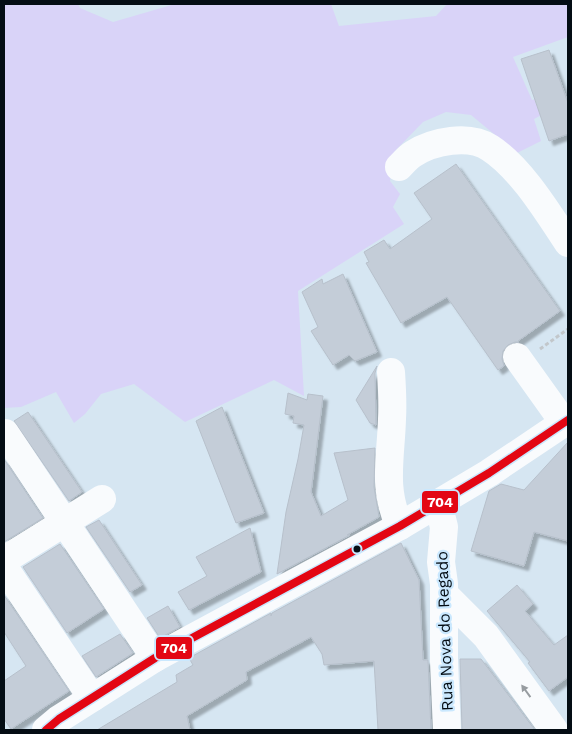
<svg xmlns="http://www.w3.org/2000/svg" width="572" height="734" font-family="'Work Sans',sans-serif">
<defs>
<filter id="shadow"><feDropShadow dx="4.5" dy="4.5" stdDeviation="1" flood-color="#0004"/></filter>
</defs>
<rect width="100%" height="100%" fill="#d6e6f2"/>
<path fill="#d9d3f8" d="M4 4H78L80 8 113 22 175 4H331L339 26 436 16 447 4H568V37L513 57 532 100 542 97 549 111 534 119 541 141 517 153 471 115 446 112 423 122 394 152 390 181 400 194 393 207 404 224 298 291 304 396 274 380 185 422 134 384 101 394 85 414 74 423 56 392 21 407 4 408Z"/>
<g fill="#c4cdd8" stroke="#b7c0cb" filter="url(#shadow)">
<path d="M549 50 568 103V134L549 141 521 59Z"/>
<path d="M456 164 560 311 518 341 519 342H515L508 345 503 351 502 359 504 366 498 370 447 297 401 323 366 263 369 262 364 252 384 240 390 249 432 219 414 193Z"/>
<path d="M343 274 377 352 355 361 349 355 333 365 311 331 318 327 302 292 322 279 323 284Z"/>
<path d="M377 366 375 373 376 425 370 423 356 400Z"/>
<path d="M288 393 307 400 308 394 323 396 311 492 321 516 348 500 334 453 375 448 374 487 379 517 347 535H350L277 574 286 512 298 459 304 425 293 423 294 416 285 414Z"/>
<path d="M222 407 264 513 236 523 196 421Z"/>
<path d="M28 412 82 492 69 501 14 421Z"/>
<path d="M568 442V541L534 532 524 566 471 551 489 491 501 484 524 490Z"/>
<path d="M4 459 43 518 4 542Z"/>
<path d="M99 520 142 585 130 592 86 527Z"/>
<path d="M250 528 261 572 189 610 178 592 207 576 196 557Z"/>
<path d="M401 543 419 580 423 660H428L431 730H378L374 661 324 665 322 654 311 637 246 672 247 680 187 716 190 730H97L177 682 176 675 193 665 189 658 271 613V616L272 613Z"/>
<path d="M60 544 104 609 67 633 23 567Z"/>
<path d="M517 585 533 604 525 611 554 645 568 635V677L549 691 528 663 530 662 487 611Z"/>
<path d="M4 595 69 691 11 729 4 719V681L26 666 4 632Z"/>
<path d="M168 606 180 627 160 638 147 618Z"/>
<path d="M120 634 133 653 96 677 82 656Z"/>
<path d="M460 659H481L535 730H462Z"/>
</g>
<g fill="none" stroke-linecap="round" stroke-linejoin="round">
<path stroke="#c2c7cb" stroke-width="3" stroke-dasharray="4 2.5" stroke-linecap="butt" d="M540 349 568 329"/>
<g stroke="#f9fbfd" stroke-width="28">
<path d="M399 167C403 163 408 157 413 154 433 141 469 134 490 148 521 168 548 213 568 243"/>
<path d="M517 357 564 423"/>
<path d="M391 372C392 387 393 403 392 419 391 457 382 490 400 526"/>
<path d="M5 433 155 658"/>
<path d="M434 506 441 515 444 527 441 562 444 584V661L447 730"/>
<path d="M4 560 102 499"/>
<path d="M4 567 92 698"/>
<path d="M444 594 486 636 554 730"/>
<path d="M46 730 59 719 155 658 400 526 489 473 568 420"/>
</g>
<defs>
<path id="bus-1" d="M46 730 59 719 155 658 400 526 489 473 568 420"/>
</defs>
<use href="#bus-1" stroke="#cae8fe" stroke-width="11"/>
<use href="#bus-1" stroke="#e30613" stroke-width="8"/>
</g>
<defs><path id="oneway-solid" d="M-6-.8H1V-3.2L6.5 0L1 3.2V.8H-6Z" transform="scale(1.25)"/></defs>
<use fill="#979ca0" href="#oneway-solid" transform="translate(526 691) rotate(-126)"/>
<circle fill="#040d14" stroke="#cae8fe" stroke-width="2" cx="357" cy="549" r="4.5"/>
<g text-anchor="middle" stroke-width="4.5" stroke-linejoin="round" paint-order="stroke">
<g font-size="16" fill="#040d14" stroke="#cae8fe">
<text transform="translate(444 631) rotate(-92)" y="6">Rua Nova do Regado</text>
</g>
</g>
<g stroke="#cae8fe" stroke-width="2">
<rect x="421" y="490" width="38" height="24" rx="5" fill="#e30613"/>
<rect x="155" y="636" width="38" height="24" rx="5" fill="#e30613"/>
</g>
<g font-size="14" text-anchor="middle" font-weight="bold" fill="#fff">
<text x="440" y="507">704</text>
<text x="174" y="653">704</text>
</g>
<rect width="572" height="734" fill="none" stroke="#040d14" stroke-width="10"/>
</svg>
